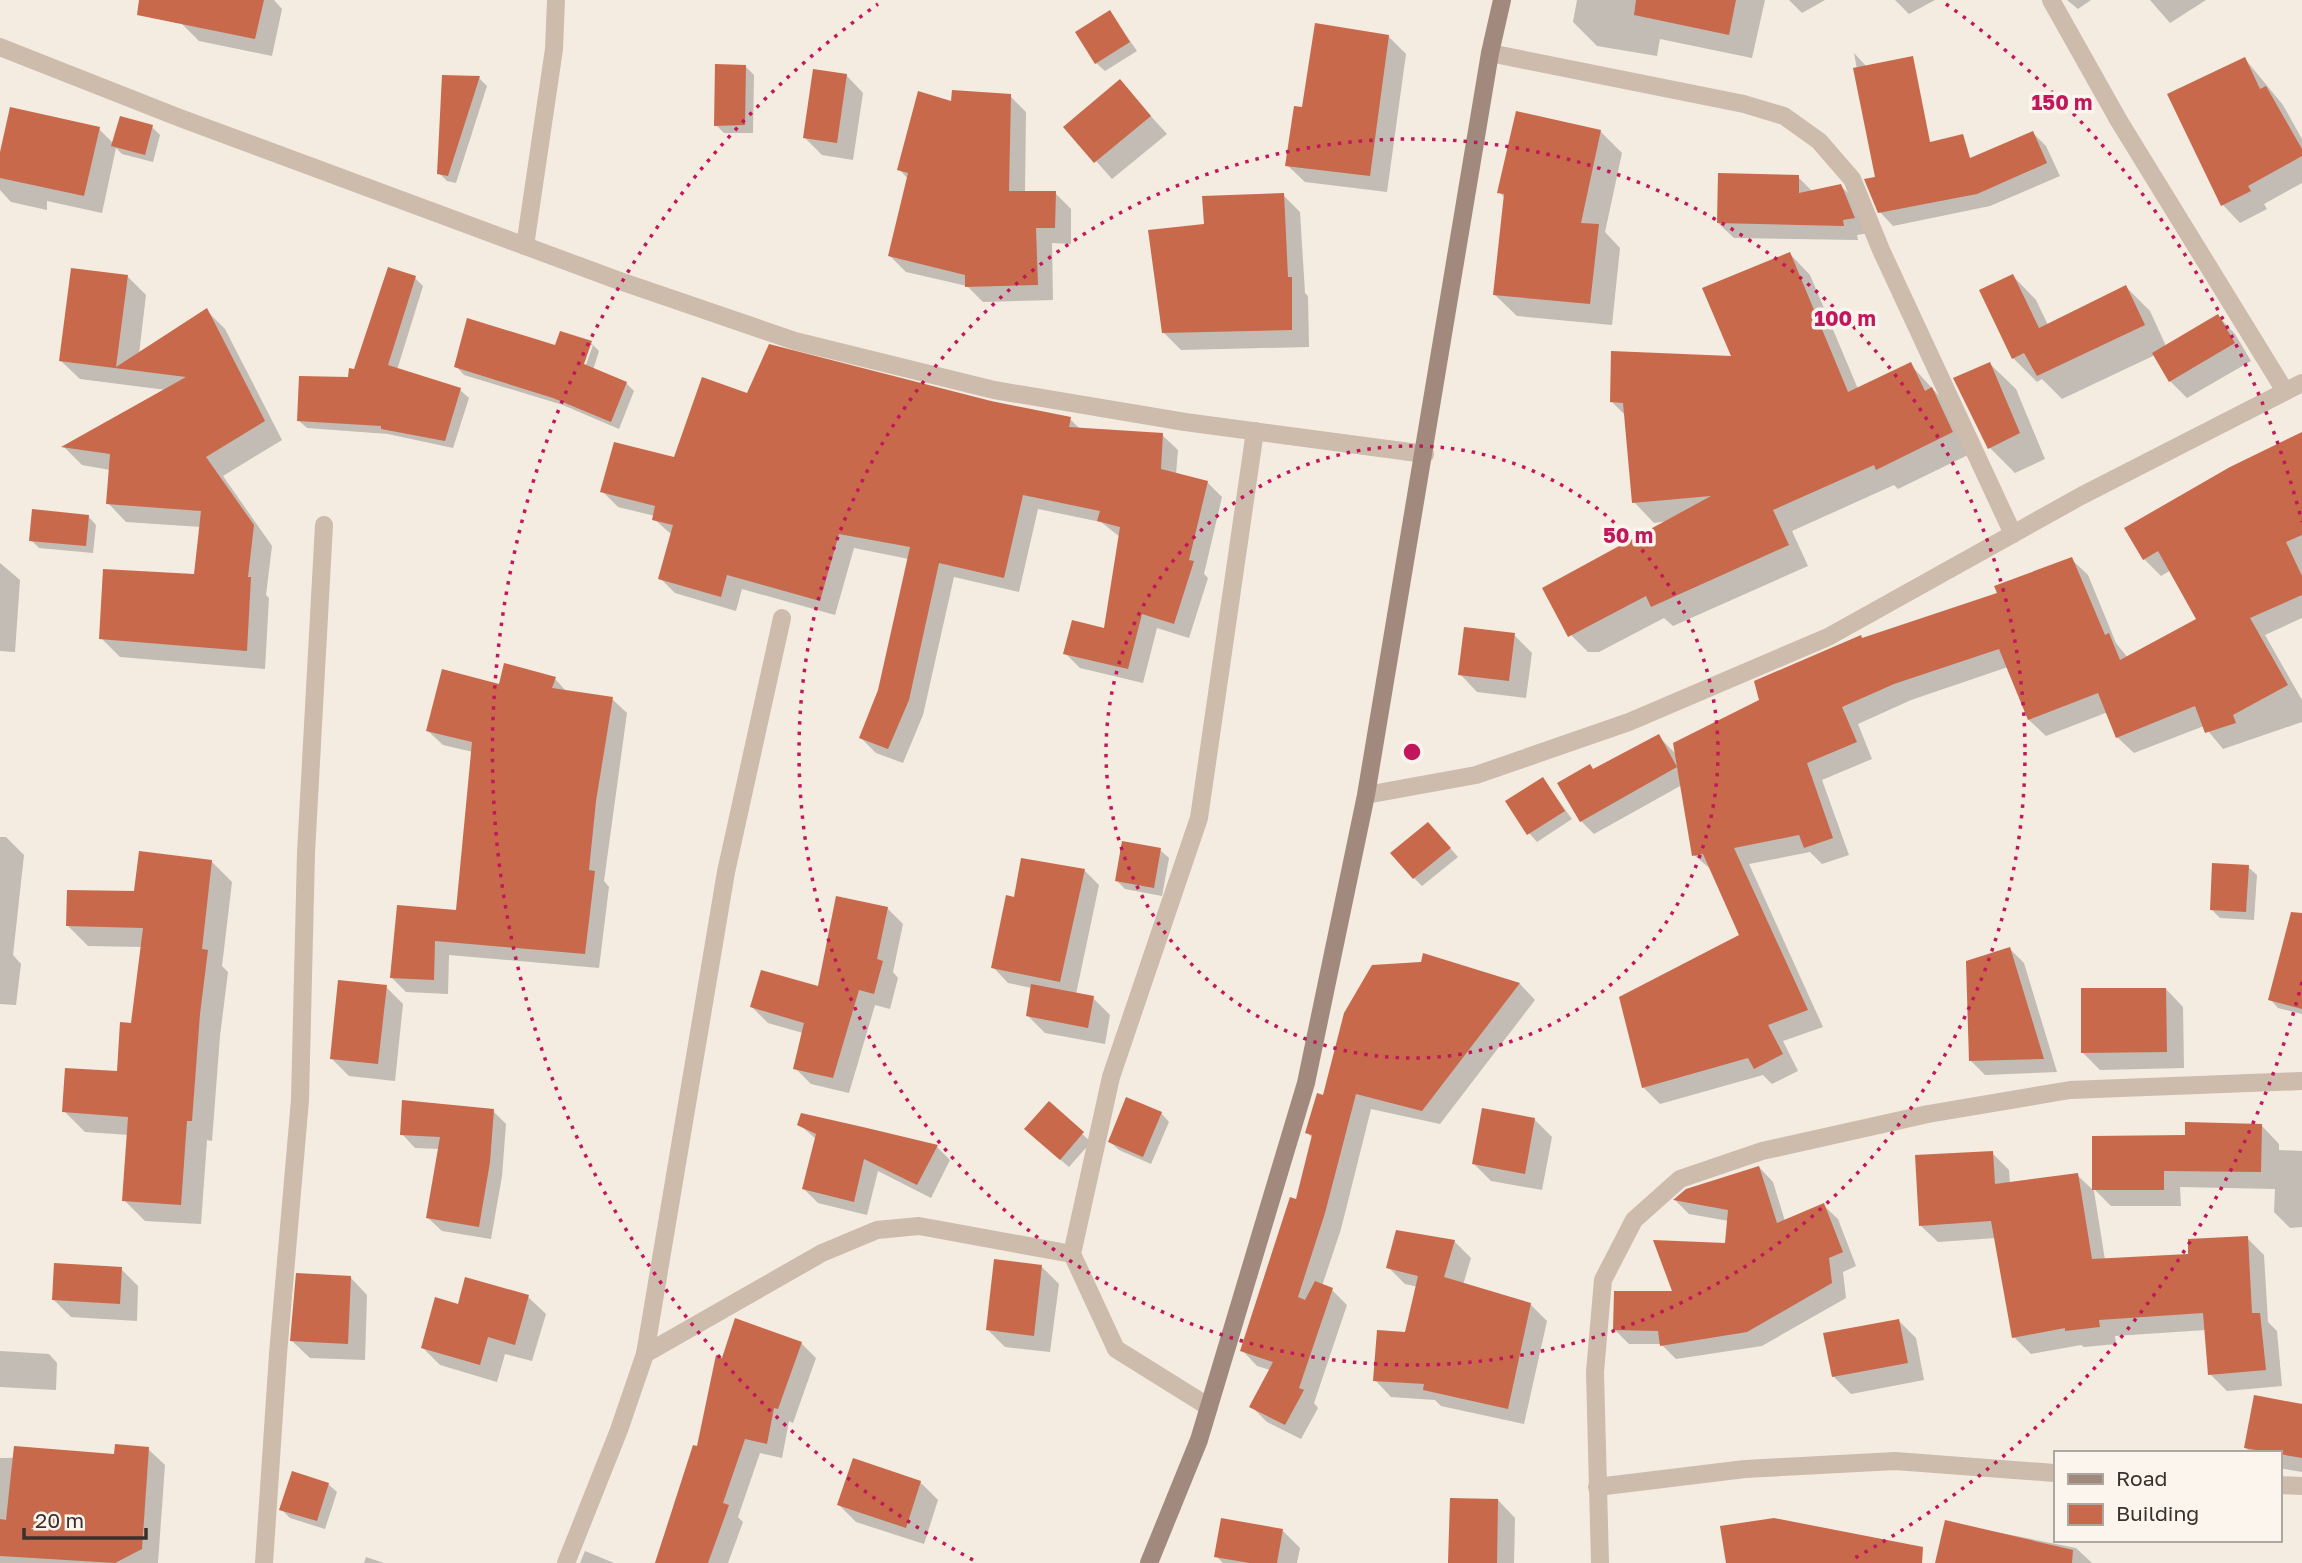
<svg xmlns="http://www.w3.org/2000/svg" width="2302" height="1563" font-family="'Golos Text',sans-serif">
<rect width="100%" height="100%" fill="#f4ebe1"/>
<g fill="#0003" fill-rule="evenodd">
<path d="M187 0H274L282 9 272 56 199 41 181 23Z"/>
<path d="M1577 0H1765L1752 58 1660 39 1657 56 1597 46 1573 22Z"/>
<path d="M1789 0H1825L1802 13Z"/>
<path d="M1895 0H1935L1909 14Z"/>
<path d="M2067 0H2091L2078 9Z"/>
<path d="M2150 0H2206L2170 23Z"/>
<path d="M1110 12 1137 51 1105 71 1096 63Z"/>
<path d="M1389 37 1406 54 1387 192 1305 182 1287 165 1303 109Z"/>
<path d="M1854 53 1867 67 1934 176 2033 133 2046 146 2060 176 1990 206 1893 226 1880 212 1877 178Z"/>
<path d="M2245 59 2283 105 2302 139V183L2264 204 2267 209 2240 223 2223 205 2169 95Z"/>
<path d="M745 66 754 75 753 133H724L716 125Z"/>
<path d="M846 75 863 93 853 160 822 155 804 137Z"/>
<path d="M479 78 487 86 456 183 447 181 439 173Z"/>
<path d="M1120 82 1167 134 1112 179 1066 127Z"/>
<path d="M1010 96 1026 112 1025 193H1055L1071 209V244L1052 243 1053 300 983 302 967 286 906 272 890 256 908 179 899 169 952 103Z"/>
<path d="M152 127 160 135 153 162 122 154 116 148 102 213 47 201V210L11 202 0 190V159L99 129 114 144Z"/>
<path d="M1600 131 1622 153 1605 232 1620 248 1612 325 1517 316 1495 295 1505 198 1499 192Z"/>
<path d="M1798 177 1813 192 1841 186 1856 201 1869 233 1857 235 1858 240 1734 238 1718 223Z"/>
<path d="M1283 195 1300 212 1305 293 1308 296 1309 347 1181 350 1163 332 1205 225Z"/>
<path d="M1790 254 1810 275 1858 389 1910 364 1952 410 1972 453 1898 489 1894 485 1792 531 1808 566 1673 626 1664 618 1599 652H1588L1567 631 1668 521 1654 523 1634 502 1626 416 1611 401 1734 357Z"/>
<path d="M2013 276 2036 300 2048 325 2126 287 2150 311 2166 346 2218 316 2235 334 2251 361 2187 398 2170 381 2155 355 2062 399 2042 379 2037 382 2013 358Z"/>
<path d="M128 277 146 295 139 354 207 311 225 329 282 440 223 476 272 546 266 595 269 598 265 669 120 657 101 638 195 576 201 527 126 522 108 503 110 470 82 465 64 447 166 390 80 379 61 361Z"/>
<path d="M415 278 423 286 397 370 460 390 469 398 453 448 388 434 307 428 298 420 349 379Z"/>
<path d="M591 343 599 351 593 370 626 383 634 391 619 429 563 405 464 375 456 366ZM589 345H593L583 373 580 372Z"/>
<path d="M1990 364 2016 389 2045 459 2015 473 1989 447Z"/>
<path d="M748 395 991 403 1070 419 1081 430 1162 435 1178 450 1176 474 1207 482 1222 497 1204 574 1208 578 1189 638 1157 628 1143 683 1080 668 1065 653 1105 630 1120 537 1101 522 1038 509 1019 592 954 577 923 715 903 763 876 753 861 738 880 690 909 559 854 548 835 615 742 589 736 611 675 593 660 578 672 535 654 519 655 516 618 507 602 491 675 459Z"/>
<path d="M2302 433V618L2265 635 2302 700V722L2223 749 2204 726 2134 753 2117 737 2108 712 2046 736 2029 720 2008 667 1911 700 1858 724 1872 759 1822 780 1849 855 1822 864 1810 852 1749 864 1823 1027 1783 1041 1798 1071 1772 1084 1763 1075 1660 1104 1643 1087 1741 936 1713 871 1694 855 1682 785 1594 834 1581 821 1594 771 1659 737 1676 754 1863 639 1999 594 2071 559 2088 575 2116 643 2128 658 2198 620 2171 570 2161 576 2144 559 2127 528Z"/>
<path d="M88 516 96 525 93 553 39 548 31 540Z"/>
<path d="M0 563 20 580 15 652 0 651Z"/>
<path d="M1514 635 1532 653 1526 698 1477 692 1460 674Z"/>
<path d="M555 679 567 692 612 699 627 713 604 881 609 887 599 968 449 955 448 994 406 992 392 978 458 911 473 752 443 745 428 731 500 686Z"/>
<path d="M1543 779 1572 819 1537 842 1529 833Z"/>
<path d="M1436 832 1458 857 1422 886 1414 878Z"/>
<path d="M0 837H6L24 855 13 955 21 964 16 1005 0 1004Z"/>
<path d="M1160 850 1169 858 1162 896 1125 889 1117 881Z"/>
<path d="M211 861 232 882 222 966 228 972 220 1036 212 1141 207 1140 201 1224 145 1221 124 1200 129 1135 85 1132 64 1111 118 1073 132 1025 142 947 88 946 68 926Z"/>
<path d="M2248 867 2257 875 2254 920 2220 918 2212 910Z"/>
<path d="M1084 870 1099 885 1076 994 1093 998 1110 1015 1105 1044 1045 1033 1027 1015 1032 988 1008 983 993 967Z"/>
<path d="M887 908 903 924 893 972 898 978 890 1009 875 1005 849 1093 811 1084 795 1068 803 1033 768 1023 752 1007 820 988Z"/>
<path d="M2302 918V1014L2278 1008 2270 999Z"/>
<path d="M2010 949 2024 963 2057 1072 1985 1075 1971 1061Z"/>
<path d="M1425 955 1520 984 1535 1000 1440 1124 1371 1109 1341 1229 1322 1286 1332 1290 1347 1305 1314 1403 1318 1408 1301 1439 1267 1422 1252 1407 1270 1370 1257 1366 1242 1350 1297 1201 1313 1138 1307 1133 1325 1097 1422 963Z"/>
<path d="M386 987 403 1004 395 1081 349 1076 332 1059Z"/>
<path d="M2166 989 2183 1007 2184 1068 2100 1070 2083 1053Z"/>
<path d="M1049 1104 1091 1142 1069 1167 1034 1137Z"/>
<path d="M493 1111 506 1124 502 1176 491 1239 442 1231 428 1218 440 1149 415 1148 402 1134Z"/>
<path d="M1161 1113 1169 1122 1151 1164 1119 1150 1110 1142Z"/>
<path d="M1534 1119 1552 1137 1542 1190 1491 1181 1474 1164Z"/>
<path d="M799 1124 937 1147 950 1160 931 1198 878 1171 867 1215 818 1203 804 1189 817 1140Z"/>
<path d="M2262 1126 2279 1144V1150L2302 1151V1227L2290 1228 2274 1212 2275 1189 2180 1187 2181 1206H2111L2094 1189 2186 1137Z"/>
<path d="M1992 1153 2009 1170 2010 1184 2077 1175 2094 1191 2105 1260 2190 1255 2247 1238 2264 1255 2268 1322 2277 1331 2282 1386 2227 1391 2210 1374 2206 1330 2115 1336 2116 1344 2084 1347 2081 1345 2031 1354 2014 1337 1996 1238 1938 1242 1921 1226Z"/>
<path d="M1759 1167 1773 1182 1785 1221 1823 1205 1838 1219 1856 1266 1843 1272 1846 1298 1762 1346 1676 1359 1661 1344H1629L1615 1330 1674 1293 1726 1245 1729 1221 1689 1214 1676 1201 1687 1191Z"/>
<path d="M1454 1241 1471 1258 1463 1285 1530 1304 1547 1321 1524 1424 1441 1406 1435 1400 1391 1397 1375 1380 1407 1334 1418 1287 1405 1284 1388 1267Z"/>
<path d="M1041 1266 1059 1284 1050 1352 1005 1347 987 1329Z"/>
<path d="M121 1269 138 1286 137 1321 71 1317 54 1300Z"/>
<path d="M350 1277 367 1295 365 1360 310 1358 292 1341Z"/>
<path d="M528 1297 546 1314 532 1361 505 1354 497 1382 440 1365 423 1348 459 1306Z"/>
<path d="M1899 1321 1916 1338 1924 1380 1851 1394 1833 1376Z"/>
<path d="M801 1343 816 1358 793 1423 789 1421 782 1458 760 1453 738 1517 743 1522 728 1563H655L694 1447 698 1448 723 1360Z"/>
<path d="M0 1351 49 1354 57 1363 56 1390 0 1387Z"/>
<path d="M2302 1406V1472L2279 1468V1453H2251L2246 1448Z"/>
<path d="M148 1449 165 1465 158 1563H0V1458L116 1456Z"/>
<path d="M920 1482 938 1500 924 1544 856 1522 839 1505Z"/>
<path d="M328 1484 337 1492 325 1529 290 1518 281 1509Z"/>
<path d="M1498 1500 1515 1518 1514 1563H1450Z"/>
<path d="M1946 1522 2076 1548 2092 1563H1937Z"/>
<path d="M1282 1530 1300 1548 1297 1563H1223L1216 1556Z"/>
<path d="M585 1551 614 1563H580Z"/>
<path d="M366 1557 384 1563H364Z"/>
</g>
<g fill="#c8694b">
<path d="M139 0H264L255 39 137 15Z"/>
<path d="M1636 0H1736L1729 35 1634 15Z"/>
<path d="M1110 10 1130 42 1095 64 1075 32Z"/>
<path d="M1315 23 1389 35 1370 176 1285 166 1294 106 1302 107Z"/>
<path d="M1913 56 1930 142 1963 134 1970 158 2033 131 2047 163 1977 194 1878 213 1864 179 1875 177 1853 68Z"/>
<path d="M2245 57 2260 89 2266 86 2302 149V156L2248 186 2251 191 2221 206 2167 94Z"/>
<path d="M715 64 746 65 745 125 714 126Z"/>
<path d="M813 69 847 74 837 143 803 138Z"/>
<path d="M442 75 480 76 448 176 437 174Z"/>
<path d="M1120 79 1151 116 1094 163 1063 127Z"/>
<path d="M952 90 1011 94 1009 191H1056L1055 228H1036L1038 285 965 287V275L888 256 908 173 897 170 918 91 951 101Z"/>
<path d="M10 107 100 127 84 196 0 178V152Z"/>
<path d="M1516 111 1601 130 1581 223 1599 224 1590 304 1493 295 1504 194 1497 193Z"/>
<path d="M120 116 153 125 145 155 111 146Z"/>
<path d="M1718 173 1799 175V193L1841 184 1855 218 1843 220 1844 226 1717 223Z"/>
<path d="M1284 193 1288 277H1292V330L1162 333 1148 230 1204 224 1202 196Z"/>
<path d="M1790 252 1848 392 1911 362 1925 391 1932 387 1953 432 1876 470 1874 465 1773 510 1789 545 1651 607 1646 596 1568 637 1542 588 1711 496 1632 503 1623 403 1610 402 1611 351 1731 356 1702 288Z"/>
<path d="M388 267 416 276 388 365 461 388 445 441 381 429V426L297 421 299 376 348 377 349 368 354 369Z"/>
<path d="M71 268 128 275 116 367 207 308 265 421 206 457 254 525 248 577H251L247 651 99 639 103 569 194 574 201 511 106 504 110 454 61 447 186 377 59 361Z"/>
<path d="M2013 274 2039 328 2126 285 2145 325 2037 376 2024 353 2012 359 1979 290Z"/>
<path d="M2218 314 2235 343 2169 382 2152 353Z"/>
<path d="M467 318 555 345 560 331 592 341 584 364 627 382 611 422 553 398 454 367Z"/>
<path d="M769 344 991 401 1071 417 1069 427 1163 433 1161 469 1208 481 1189 560 1194 561 1174 624 1142 614 1128 669 1063 654 1072 620 1104 628 1120 527 1097 521 1100 511 1023 495 1004 578 939 563 909 700 888 749 859 738 878 690 910 547 839 534 820 601 727 575 721 597 658 579 673 525 652 520 655 506 600 492 614 442 674 457 702 377 747 393Z"/>
<path d="M1990 362 2020 433 1988 449 1953 378Z"/>
<path d="M2302 432V535L2286 542 2302 576V595L2250 618 2288 685 2233 715 2236 723 2205 733 2195 706 2116 738 2098 693 2028 720 1999 649 1894 684 1842 707 1857 742 1807 763 1833 838 1804 848 1799 835 1734 848 1808 1010 1768 1025 1783 1054 1754 1069 1748 1058 1642 1088 1619 997 1739 935 1703 854 1692 856 1673 743 1759 700 1754 681 1861 635 1862 638 1997 593 1994 586 2072 557 2105 635 2109 633 2120 660 2196 619 2158 551 2143 560 2124 528 2230 467Z"/>
<path d="M32 509 89 515 86 546 29 541Z"/>
<path d="M1464 627 1515 633 1509 681 1458 675Z"/>
<path d="M504 663 556 677 552 688 613 697 596 801 589 870 595 871 585 954 435 941 434 980 390 978 397 905 456 910 472 742 426 731 442 669 499 684Z"/>
<path d="M1659 734 1677 767 1580 822 1557 783 1590 764 1593 769Z"/>
<path d="M1543 777 1565 811 1527 835 1505 801Z"/>
<path d="M1428 822 1451 848 1413 879 1390 853Z"/>
<path d="M1122 841 1161 848 1154 888 1115 881Z"/>
<path d="M139 851 212 860 202 949 208 950 200 1014 192 1121H187L181 1205 122 1201 128 1117 62 1112 65 1068 117 1071 120 1022 131 1023 143 928 66 926 67 890 134 891Z"/>
<path d="M1021 858 1085 869 1060 982 991 968 1006 895 1014 897Z"/>
<path d="M2212 863 2249 865 2246 912 2210 910Z"/>
<path d="M836 896 888 907 877 959 883 961 874 994 859 990 833 1078 793 1069 804 1023 750 1007 761 970 818 986Z"/>
<path d="M2291 912 2302 913V1009L2268 1000Z"/>
<path d="M2010 947 2044 1059 1969 1061 1966 961Z"/>
<path d="M1423 953 1520 983 1422 1111 1356 1094 1325 1213 1298 1297 1305 1300 1315 1281 1333 1288 1299 1388 1304 1390 1285 1425 1249 1407 1273 1362 1240 1351 1290 1197 1296 1199 1312 1135 1305 1133 1317 1093 1323 1095 1344 1013 1372 965 1421 962Z"/>
<path d="M338 980 387 985 378 1064 330 1059Z"/>
<path d="M1031 984 1094 996 1088 1028 1026 1016Z"/>
<path d="M2081 988H2166L2167 1052 2081 1053Z"/>
<path d="M1126 1097 1162 1112 1143 1157 1108 1142Z"/>
<path d="M402 1100 494 1109 490 1162 479 1227 426 1218 440 1137 400 1135Z"/>
<path d="M1049 1101 1084 1132 1060 1160 1024 1129Z"/>
<path d="M1482 1108 1535 1118 1525 1174 1472 1164Z"/>
<path d="M801 1113 867 1128 938 1145 917 1185 864 1159 854 1202 802 1189 816 1134 797 1125Z"/>
<path d="M2185 1122 2262 1124 2261 1172 2164 1171V1190H2092V1136L2185 1135Z"/>
<path d="M1993 1151 1995 1184 2078 1173 2092 1259 2188 1254V1239L2248 1236 2252 1313H2260L2266 1370 2208 1375 2203 1313 2099 1320 2100 1327 2065 1331V1328L2012 1338 1991 1221 1919 1226 1915 1155Z"/>
<path d="M1759 1166 1777 1223 1824 1203 1843 1252 1829 1258 1832 1283 1747 1332 1660 1346 1658 1331 1613 1330 1614 1291H1672L1653 1240 1725 1243 1728 1210 1673 1200 1686 1189Z"/>
<path d="M1396 1230 1455 1240 1444 1277 1531 1303 1508 1409 1423 1390 1424 1384 1373 1381 1377 1330 1405 1332 1418 1276 1386 1268Z"/>
<path d="M994 1259 1042 1265 1034 1336 986 1330Z"/>
<path d="M54 1263 122 1267 120 1304 52 1300Z"/>
<path d="M296 1273 351 1276 348 1344 290 1341Z"/>
<path d="M465 1277 529 1295 515 1345 488 1337 480 1365 421 1348 435 1297 458 1304Z"/>
<path d="M735 1318 802 1342 778 1409 774 1408 767 1444 745 1439 723 1503 729 1505 708 1563H655L693 1445 697 1446 716 1355 722 1358Z"/>
<path d="M1899 1319 1908 1363 1832 1377 1823 1333Z"/>
<path d="M2254 1395 2302 1404V1458L2244 1448Z"/>
<path d="M115 1444 149 1447 142 1549 115 1563 0 1556V1519L6 1520 14 1446 114 1454Z"/>
<path d="M853 1458 921 1481 906 1528 837 1505Z"/>
<path d="M292 1471 329 1483 317 1521 279 1510Z"/>
<path d="M1450 1498 1498 1499 1497 1563H1448Z"/>
<path d="M1221 1518 1283 1529 1277 1563H1250L1214 1557Z"/>
<path d="M1774 1518 1923 1547 1922 1563H1726L1720 1526Z"/>
<path d="M1945 1520 2073 1550 2072 1563H1935Z"/>
</g>
<g fill="none" stroke-linecap="round" stroke-linejoin="round">
<g stroke="#cdbbac" stroke-width="18">
<path d="M2051 0 2119 121 2285 391"/>
<path d="M0 47 180 118 617 280 795 341 994 390 1185 422 1425 454"/>
<path d="M1490 53 1744 104 1784 116 1819 141 1852 179 1881 250 2013 534"/>
<path d="M525 246 554 49 556 0"/>
<path d="M1366 795 1476 775 1629 722 1828 637 2081 496 2302 383"/>
<path d="M645 1354 822 1253 877 1230 919 1226 1072 1254"/>
<path d="M1209 1407 1116 1349 1072 1254 1111 1077 1199 818 1255 431"/>
<path d="M2279 1485 2302 1486"/>
<path d="M1597 1487 1745 1469 1895 1461 2055 1473"/>
<path d="M264 1563 278 1354 300 1100 306 853 324 525"/>
<path d="M566 1563 619 1430 645 1354 726 872 782 618"/>
<path d="M1600 1563 1595 1372 1603 1280 1634 1220 1680 1179 1762 1151 1928 1114 2070 1090 2302 1081"/>
</g>
<path stroke="#a18a7d" stroke-width="18" d="M1149 1563 1199 1440 1306 1083 1366 795 1490 53 1502 0"/>
</g>
<g fill="none" stroke="#c2185b" stroke-width="3.5" stroke-dasharray="3.5 7">
<circle cx="1412" cy="752" r="306"/>
<circle cx="1412" cy="752" r="613"/>
<path d="M2302 982A919 919 0 0 1 1851 1560M973 1560A919 919 0 0 1 878 4M1946 4A919 919 0 0 1 2302 522"/>
</g>
<circle cx="1412" cy="752" r="10" fill="#c2185b" stroke="#fbf5ee" stroke-width="3.5"/>
<g font-size="21" text-anchor="middle" font-weight="bold" fill="#c2185b" stroke="#fbf5ee" stroke-width="7" stroke-linejoin="round" paint-order="stroke">
<text x="2062" y="110">150 m</text>
<text x="1845" y="326">100 m</text>
<text x="1628" y="543">50 m</text>
</g>
<rect x="2054" y="1451" width="228" height="91" fill="#fbf5ee" stroke="#aea6a0" stroke-width="2"/>
<rect x="2068" y="1474" width="35" height="10" fill="#a18a7d" stroke="#aea6a0" stroke-width="2"/>
<text x="2116" y="1486" font-size="21" fill="#3b302b">Road</text>
<rect x="2068" y="1504" width="35" height="21" fill="#c8694b" stroke="#aea6a0" stroke-width="2"/>
<text x="2116" y="1521" font-size="21" fill="#3b302b">Building</text>
<path d="M24 1528v10h122v-10" fill="none" stroke="#3b302b" stroke-width="3.5"/>
<text x="35" y="1528" font-size="21" fill="#3b302b" stroke="#fbf5ee" stroke-width="5" paint-order="stroke">20 m</text>
</svg>
